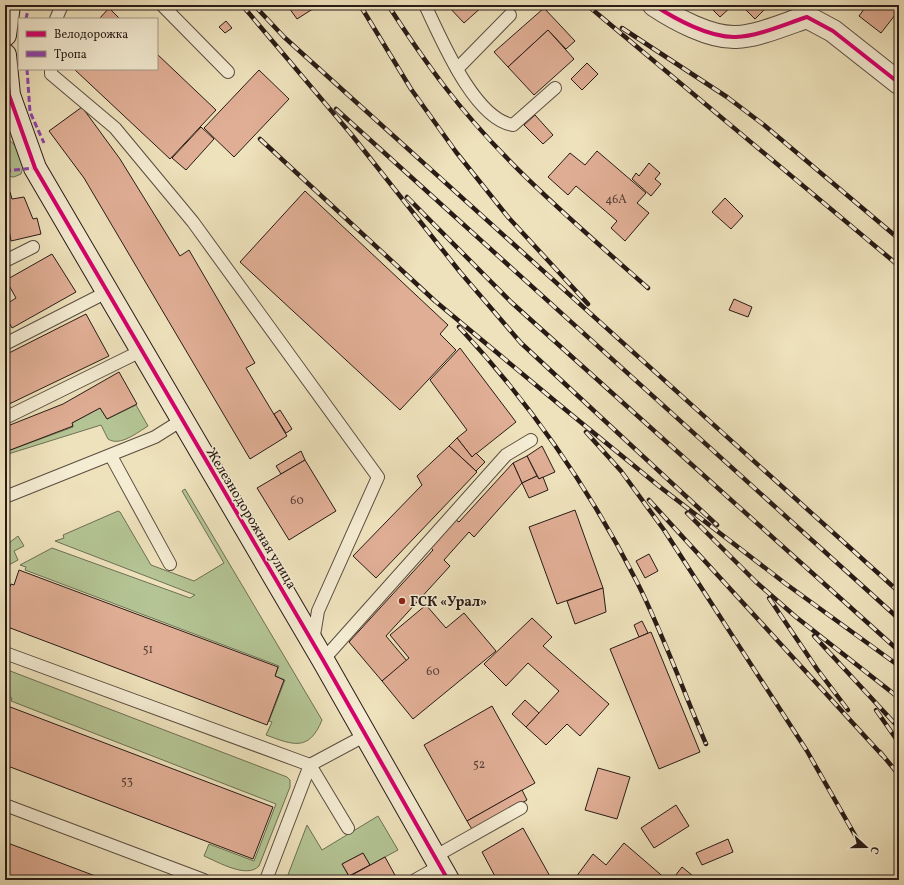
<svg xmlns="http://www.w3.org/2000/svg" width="904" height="885" font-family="Vollkorn,serif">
<rect width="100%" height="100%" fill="#eee2bc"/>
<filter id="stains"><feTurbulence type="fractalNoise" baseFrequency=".005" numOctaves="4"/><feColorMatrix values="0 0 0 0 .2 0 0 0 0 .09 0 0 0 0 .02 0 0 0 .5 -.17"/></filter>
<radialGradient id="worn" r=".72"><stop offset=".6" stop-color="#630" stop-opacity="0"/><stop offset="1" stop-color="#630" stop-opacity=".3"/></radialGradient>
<g fill="#b4c494" stroke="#6e7055">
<path d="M5 137C18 146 27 157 21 174L14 177 5 176Z"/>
<path d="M136 405 148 426C138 432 120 447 108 439L101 425 5 455V452L73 427 72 423 100 408 107 419Z"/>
<path d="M185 489 322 720C309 752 293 745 266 735L272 722 269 721 285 680 275 676 279 666 25 570 26 567 20 565 52 548 190 598 195 595 55 541 64 538 63 535 118 511 120 512 151 565 194 581 224 563 182 491Z"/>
<path d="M18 536 24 546 14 551 18 560 5 567V546Z"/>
<path d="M5 669 287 777 290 780V787L259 866C247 879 218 862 204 856L209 844 254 861 276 804 11 701 12 698 5 695Z"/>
<path d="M378 816 398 850 370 865 363 853 342 864 348 875 338 880H286L307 825 322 850Z"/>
</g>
<g fill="#e0ae95" stroke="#281b16">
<path d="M287 5H319L297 19Z"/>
<path d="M447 5H484L464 23Z"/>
<path d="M708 5H733L720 17Z"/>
<path d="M741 5H769L755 19Z"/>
<path d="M867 5H899V10L881 33 859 16Z"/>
<path d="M109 8 120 19H99Z"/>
<path d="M544 8 575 41 566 49 548 30 508 67 494 52Z"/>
<path d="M226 21 232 28 225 33 219 27Z"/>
<path d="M548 30 574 59 534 95 508 67Z"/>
<path d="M157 54 216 110 170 159 74 69H157Z"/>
<path d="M587 63 598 74 582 90 571 79Z"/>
<path d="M259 70 289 99 234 157 204 128Z"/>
<path d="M82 107 120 159 180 256 189 250 255 363 246 368 287 436 250 459 84 178 49 131Z"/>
<path d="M535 115 553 135 543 144 524 125Z"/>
<path d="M201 127 214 139 186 170 172 158Z"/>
<path d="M597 151 646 193 637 203 649 213 625 241 611 228 617 221 576 186 568 195 548 177 570 153 585 165Z"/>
<path d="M649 163 660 173 655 179 661 184 651 196 632 179 636 173 639 176Z"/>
<path d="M305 191 448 325 440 334 456 350 400 410 240 262Z"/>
<path d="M10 192 12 199 24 197 33 219 37 218 41 234 11 241 9 229 5 230V193Z"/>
<path d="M725 198 743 216 731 229 712 212Z"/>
<path d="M52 254 76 292 12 328 5 315V305L16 298 6 280Z"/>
<path d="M734 299 752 307 748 317 729 310Z"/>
<path d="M86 314 109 356 5 406V355Z"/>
<path d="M460 348 516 422 472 457 457 438 467 430 430 380Z"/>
<path d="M119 372 137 404 107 419 100 408 72 423 73 426 5 452V427L63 404Z"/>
<path d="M280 410 292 429 286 433 274 414Z"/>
<path d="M457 438 472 457 476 453 485 462 476 471 449 446Z"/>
<path d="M449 446 477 472 376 578 353 556 422 485 417 476Z"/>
<path d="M542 446 555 472 539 479 527 456Z"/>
<path d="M301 451 305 460 281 474 276 466Z"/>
<path d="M527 456 537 476 522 483 513 463Z"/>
<path d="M305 460 336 511 289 540 257 488Z"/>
<path d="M513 463 522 483 474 537 469 532 444 560 450 566 386 636 407 661 382 681 349 642 433 550 431 548 456 520 459 522Z"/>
<path d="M537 476 539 479 543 477 548 490 529 498 522 483Z"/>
<path d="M575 510 603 588 557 604 529 527Z"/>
<path d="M649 554 658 571 645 578 636 561Z"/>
<path d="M19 570 278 667 275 676 284 680 267 725 5 626V598L11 584 14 585Z"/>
<path d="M603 588 606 612 575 624 567 601Z"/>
<path d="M426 605 446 628 464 613 496 651 413 719 382 681 409 658 390 635Z"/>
<path d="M532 618 552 637 543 646 609 704 580 736 567 724 546 745 526 727 559 691 528 663 506 686 484 664Z"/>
<path d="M642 621 648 633 639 637 634 625Z"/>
<path d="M651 632 700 752 659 769 610 649Z"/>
<path d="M525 700 539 713 526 727 512 714Z"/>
<path d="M5 705 273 807 253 859 5 765Z"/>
<path d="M492 706 535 783 467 821 424 745Z"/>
<path d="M598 768 630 777 617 819 585 810Z"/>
<path d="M522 790 527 800 473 831 467 821Z"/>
<path d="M676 805 689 826 654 848 641 828Z"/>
<path d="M523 828 552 880H497L482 852Z"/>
<path d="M728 839 733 852 702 865 696 853Z"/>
<path d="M5 842 106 880H5Z"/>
<path d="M624 843 667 880H579L576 877 593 854 606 865Z"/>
<path d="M363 853 370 865 349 876 342 864Z"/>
<path d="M385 857 396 877 390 880H343Z"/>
<path d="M682 867 698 880H672Z"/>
</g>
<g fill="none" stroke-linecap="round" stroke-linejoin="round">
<defs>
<g id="lane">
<path d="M162 5 228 72"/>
<path d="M425 5C441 38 474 119 513 125L555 88"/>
<path d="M56 19 62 5"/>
<path d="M51 69V74L115 128 193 222 378 477 318 611 313 641"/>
<path d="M457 69 510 15"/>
<path d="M5 261 33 247"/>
<path d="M5 344 107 292"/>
<path d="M5 418 141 351"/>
<path d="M111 456 170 564"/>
<path d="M5 497 155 437 182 420"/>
<path d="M5 653 310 765 348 828"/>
<path d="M323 660 506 455 531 440"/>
<path d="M5 805 204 880"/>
<path d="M434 857 521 808"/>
<path d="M266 880 310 765 366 735"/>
<path d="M415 880 440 866"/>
</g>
<path id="street" d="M654 5C675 19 710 38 736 37 759 36 785 24 807 17L833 31 899 83"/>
<g id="secondary">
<path d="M5 35 9 5"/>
<path d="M5 55 9 95 35 168 323 660 448 880"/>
</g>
</defs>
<use href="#lane" stroke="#5a4d40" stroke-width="14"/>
<use href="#street" stroke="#5a4d40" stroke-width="24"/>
<use href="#secondary" stroke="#281b16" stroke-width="24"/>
<use href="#lane" stroke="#f4ecd3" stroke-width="12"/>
<use href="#street" stroke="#f4ecd3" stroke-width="22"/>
<use href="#secondary" stroke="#f4ecd3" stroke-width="22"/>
<defs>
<g id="rail">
<path d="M242 5 351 134 460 272 521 343 717 525"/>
<path d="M254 5 284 37 899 592"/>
<path d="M360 5 411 89 456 152 508 217 588 304"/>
<path d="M388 5C406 33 425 61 445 87 503 163 577 225 648 288"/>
<path d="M587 5 899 266"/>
<path d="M622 28 727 97 764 125 899 239"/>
<path d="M336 109 899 619"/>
<path d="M260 139 435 301 567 411 660 487 786 584 899 666"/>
<path d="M407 197 511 302 899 651"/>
<path d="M459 327C530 403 590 490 637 582 663 634 683 690 706 744"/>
<path d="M586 432 621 471 664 530 807 751 860 844"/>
<path d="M649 500 882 755"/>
<path d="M687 513 756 582 796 617 899 698"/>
<path d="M769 598 817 669 848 710"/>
<path d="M814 636 899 728"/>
<path d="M876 710 899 743"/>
<path d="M880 752 899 775"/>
</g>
</defs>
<use href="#rail" stroke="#281b16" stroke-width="4.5"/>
<use href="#rail" stroke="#f4ecd3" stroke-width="3" stroke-dasharray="9" stroke-linecap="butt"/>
<g stroke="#8e44ad" stroke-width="3" stroke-dasharray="6 3" stroke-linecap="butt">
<path d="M26 19 29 5"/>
<path d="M27 69 30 112 44 143"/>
<path d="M5 171 35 168"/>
</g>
<defs>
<g id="cycleway">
<path d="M654 5C675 19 710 38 736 37 759 36 785 24 807 17L833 31 899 83"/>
<path d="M5 55 9 95 35 168 323 660 448 880"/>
</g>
</defs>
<use href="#cycleway" stroke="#f4ecd3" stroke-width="6"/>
<use href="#cycleway" stroke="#d6006c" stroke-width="4"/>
</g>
<circle fill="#8f2418" stroke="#f4ecd3" stroke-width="1.5" cx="402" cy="601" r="4"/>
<g text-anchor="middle" stroke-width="3" stroke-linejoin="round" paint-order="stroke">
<g font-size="12" fill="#564036">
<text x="616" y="203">46А</text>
<text x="297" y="504">60</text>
<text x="148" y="653">51</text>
<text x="433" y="675">60</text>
<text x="479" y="768">52</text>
<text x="127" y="785">53</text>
</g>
<g font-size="14" fill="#281b16" stroke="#f4ecd3">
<text transform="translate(252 518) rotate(59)" y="5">Железнодорожная улица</text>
</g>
<g font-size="14" font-weight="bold" fill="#281b16" stroke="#f4ecd3" text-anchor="start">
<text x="410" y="606">ГСК «Урал»</text>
</g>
</g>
<rect width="904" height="885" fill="none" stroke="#eee2bc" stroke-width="20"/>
<rect x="6" y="6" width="892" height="873" fill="none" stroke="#281b16" stroke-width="2"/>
<rect x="10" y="10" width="884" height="865" fill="none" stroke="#281b16"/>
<rect x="18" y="18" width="140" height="52" fill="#f4ecd3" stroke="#a29887"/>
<rect x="26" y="31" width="20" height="6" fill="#d6006c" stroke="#a29887"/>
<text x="54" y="38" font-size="12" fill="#281b16">Велодорожка</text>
<rect x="26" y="51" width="20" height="6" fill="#8e44ad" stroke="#a29887"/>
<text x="54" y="58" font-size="12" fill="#281b16">Тропа</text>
<g transform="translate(866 847) rotate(111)" stroke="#f4ecd3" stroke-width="3" paint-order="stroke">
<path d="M0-3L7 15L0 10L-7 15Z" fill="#281b16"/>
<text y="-6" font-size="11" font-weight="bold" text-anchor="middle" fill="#281b16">С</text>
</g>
<rect width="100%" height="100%" filter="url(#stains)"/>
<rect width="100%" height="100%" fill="url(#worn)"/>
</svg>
